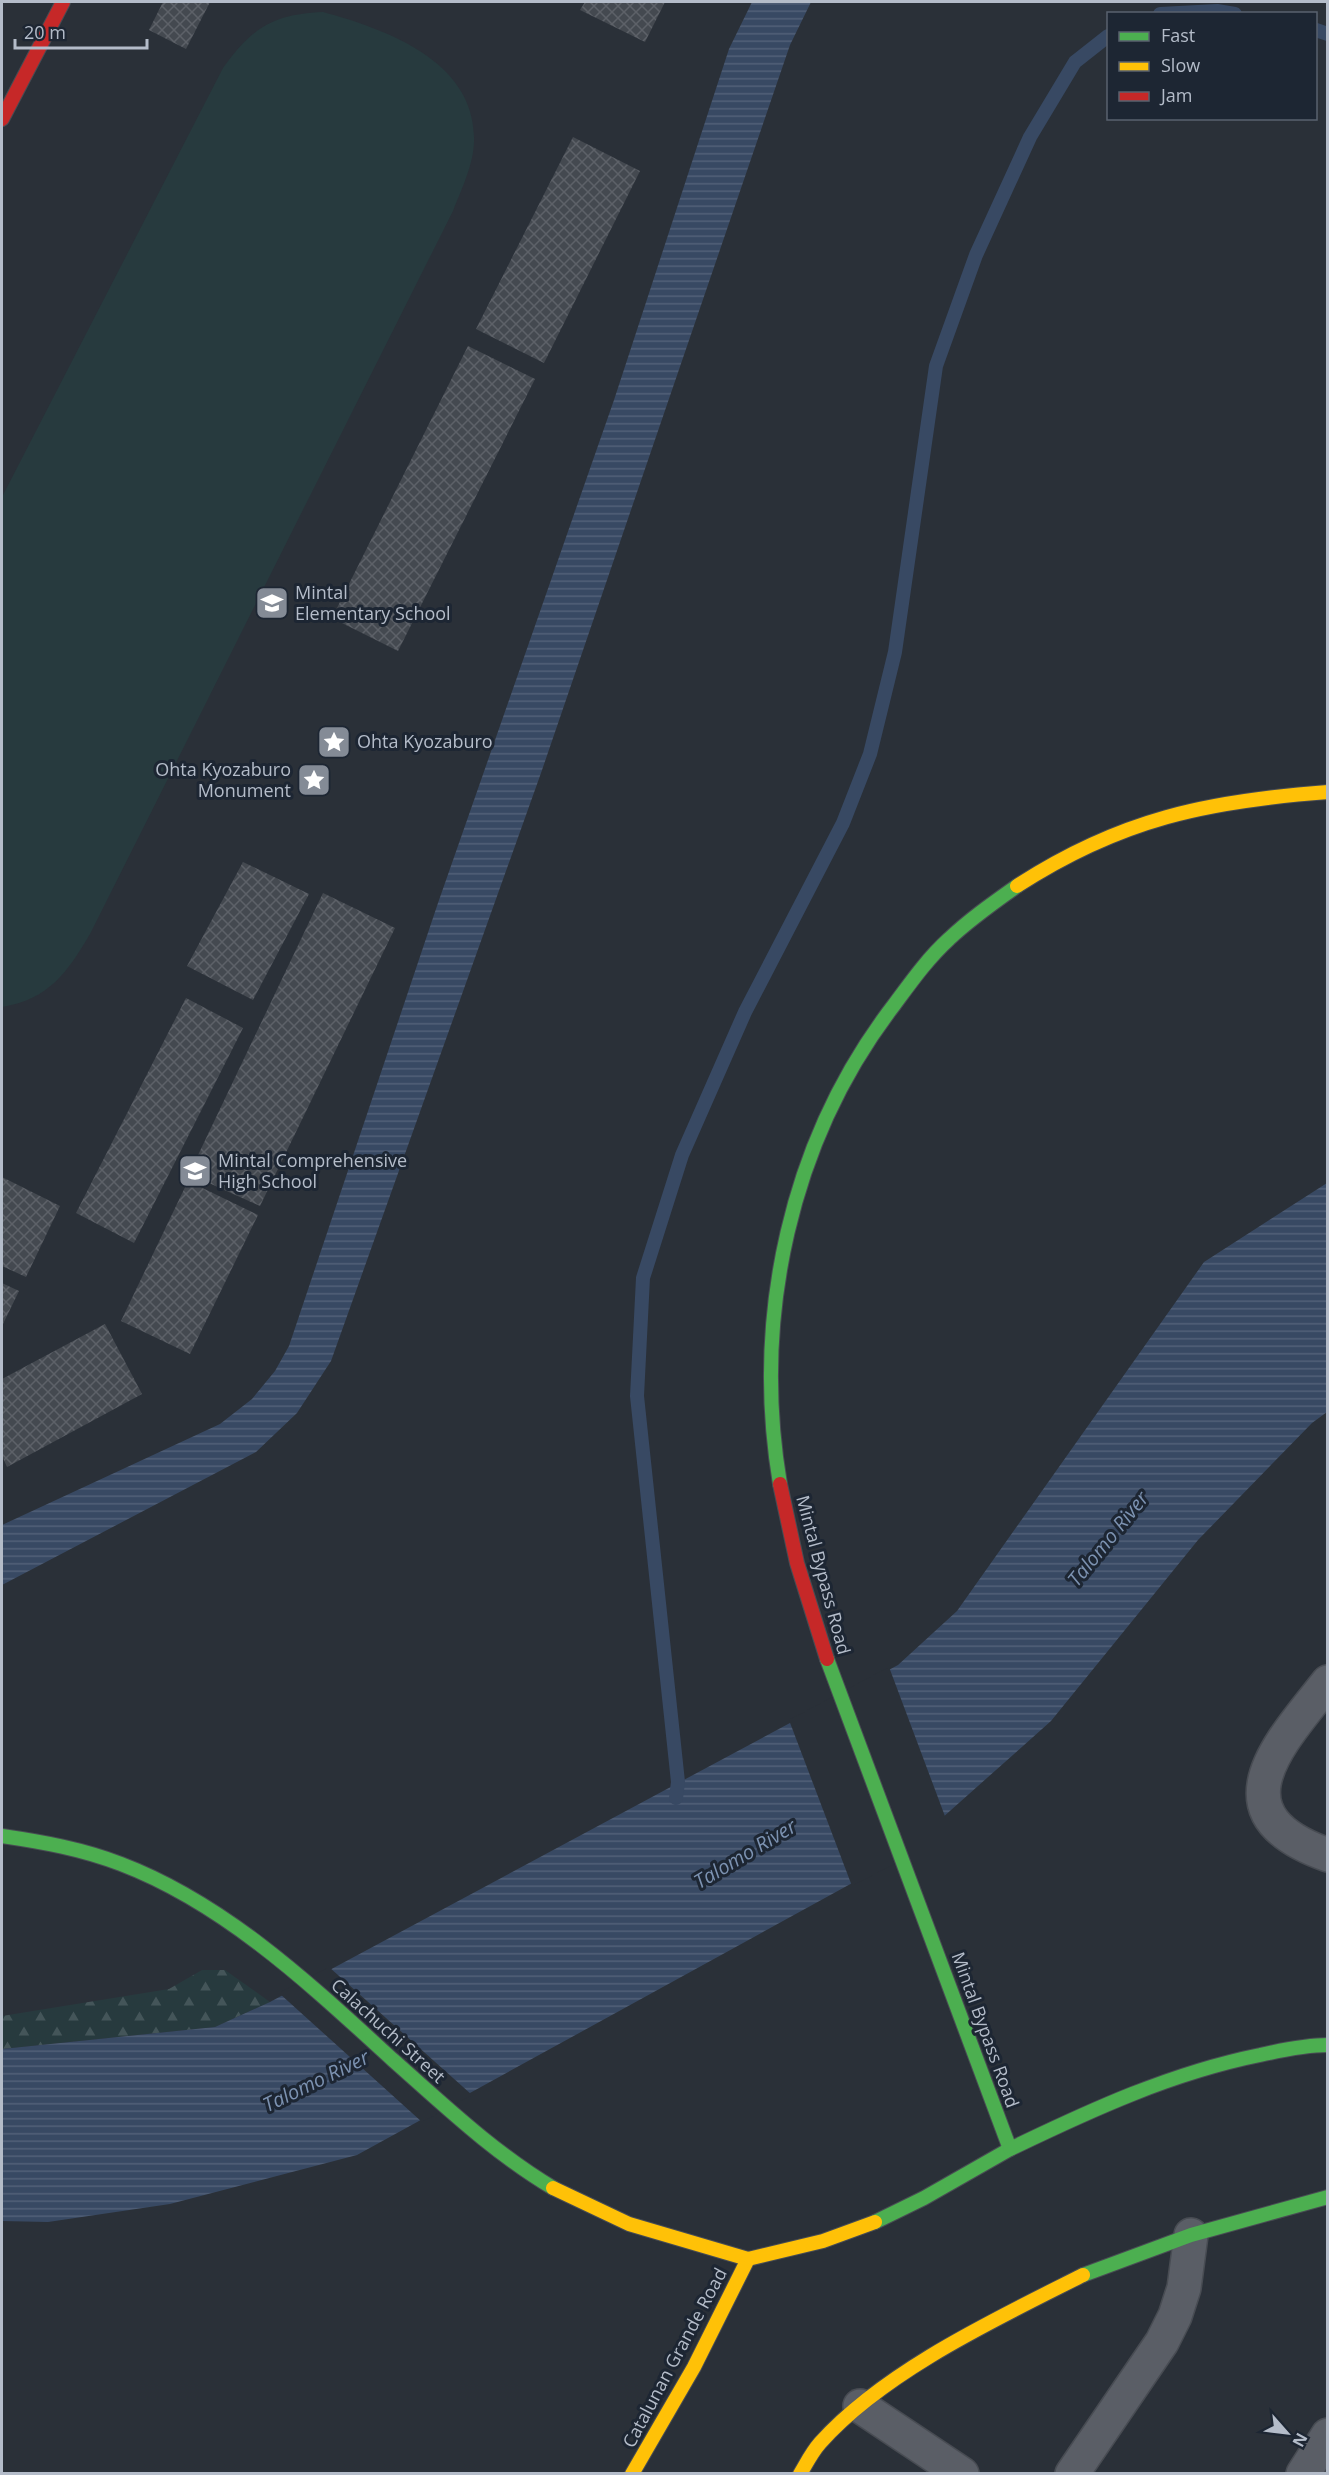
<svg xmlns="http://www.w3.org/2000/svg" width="1329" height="2475" font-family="'Open Sans',sans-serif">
<defs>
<pattern id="forest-firs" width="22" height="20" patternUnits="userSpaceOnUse" patternTransform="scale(1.5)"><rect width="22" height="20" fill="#273a3e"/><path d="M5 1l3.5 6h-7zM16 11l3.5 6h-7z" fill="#445559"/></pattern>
<pattern id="water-rules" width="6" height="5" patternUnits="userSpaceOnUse" patternTransform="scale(1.5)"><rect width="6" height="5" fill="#384963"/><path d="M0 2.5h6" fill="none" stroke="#526178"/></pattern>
<pattern id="building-cross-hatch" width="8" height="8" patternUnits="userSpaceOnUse" patternTransform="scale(1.5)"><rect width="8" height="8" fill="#444950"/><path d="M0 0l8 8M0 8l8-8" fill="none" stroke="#5d6168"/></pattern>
</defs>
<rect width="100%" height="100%" fill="#2a3038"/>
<path fill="url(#forest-firs)" d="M202 1970H225L270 2002 215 2027 2 2049V2016L169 1989Z"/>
<path fill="#273a3e" d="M323 12C385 29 473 60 474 137 475 162 462 188 453 211L90 934C67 973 49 999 2 1007V497L223 68C252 28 273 14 323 12Z"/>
<g fill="url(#water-rules)">
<path d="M752 2H811L790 45 541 773 331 1361 297 1413 256 1452 2 1585V1525L220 1424 252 1399 275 1371 289 1346 438 903 614 400 729 49Z"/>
<path d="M1327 1183V1412L1312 1423 1198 1540 1051 1721 896 1859 357 2155 170 2204 48 2222 2 2221V2049L215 2027 270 2002 898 1665 957 1611 1204 1262Z"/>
</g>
<g fill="#2a3038">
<path d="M889 1667 946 1819 898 1862 852 1886 789 1720Z"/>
<path d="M329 1967 472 2095 422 2122 279 1993Z"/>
</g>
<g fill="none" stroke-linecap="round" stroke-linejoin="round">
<g stroke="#384963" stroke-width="14">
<path d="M1160 14 1217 11 1235 14"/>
<path d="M1316 30 1328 34"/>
<path d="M676 1798 678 1782 637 1396 643 1278 682 1155 745 1012 843 823 870 754 895 652 936 366 976 255 1030 137 1075 62 1108 36"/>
</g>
</g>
<g fill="url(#building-cross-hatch)">
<path d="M163 2H210L186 49 149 30Z"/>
<path d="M585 2H665L645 42 580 10Z"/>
<path d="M573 137 640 171 544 363 476 329Z"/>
<path d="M468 346 535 379 398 651 332 618Z"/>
<path d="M243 862 309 894 253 1000 187 966Z"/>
<path d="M323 893 395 928 260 1206 189 1174Z"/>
<path d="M186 998 243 1028 134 1243 76 1213Z"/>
<path d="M2 1177 60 1206 26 1277 2 1266Z"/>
<path d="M188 1181 258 1215 190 1354 121 1321Z"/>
<path d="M2 1283 19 1291 2 1326Z"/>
<path d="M105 1324 142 1394 7 1467 2 1456V1379Z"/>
</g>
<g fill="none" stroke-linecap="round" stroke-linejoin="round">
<defs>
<g id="street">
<path d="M1328 1682C1279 1744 1211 1814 1328 1855"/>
<path d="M860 2406 962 2474"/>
<path d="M1072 2474 1162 2342 1175 2316 1184 2288 1191 2235"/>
<path d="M1303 2474 1328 2435"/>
</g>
<g id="fast">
<path d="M780 1484C752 1317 790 1140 894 1005 911 982 928 958 949 939 970 919 993 903 1017 886"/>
<path d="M827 1659 1010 2149 924 2198 875 2222"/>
<path d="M2 1836C43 1842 82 1849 121 1864 226 1904 312 1986 393 2060 444 2105 494 2153 553 2188"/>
<path d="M1010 2149C1091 2110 1171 2073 1260 2055 1282 2050 1305 2045 1328 2045"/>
<path d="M1083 2275 1191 2235 1328 2197"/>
</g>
<g id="slow">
<path d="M1017 886C1120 819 1208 801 1328 792"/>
<path d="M553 2188 629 2224 748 2259"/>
<path d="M632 2474 694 2367 748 2259 823 2241 875 2222"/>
<path d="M800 2474C806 2464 812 2452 820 2443 884 2371 998 2318 1083 2275"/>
</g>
<g id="jam">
<path d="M2 119 63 2"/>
<path d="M780 1484 797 1563 827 1659"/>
</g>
</defs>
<use href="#street" stroke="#484c53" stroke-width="36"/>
<use href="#fast" stroke="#484c53" stroke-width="16"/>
<use href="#slow" stroke="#484c53" stroke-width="16"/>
<use href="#jam" stroke="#484c53" stroke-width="16"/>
<use href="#street" stroke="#5a5e66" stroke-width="33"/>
<use href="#fast" stroke="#4caf50" stroke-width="14"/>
<use href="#slow" stroke="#ffc107" stroke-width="14"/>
<use href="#jam" stroke="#c62828" stroke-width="14"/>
</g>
<defs>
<symbol id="school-square" viewBox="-11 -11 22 22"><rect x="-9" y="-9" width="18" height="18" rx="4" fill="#848b96" stroke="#1d2633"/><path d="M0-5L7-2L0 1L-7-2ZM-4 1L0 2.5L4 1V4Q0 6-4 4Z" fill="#fff"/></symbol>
<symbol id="sight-square" viewBox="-11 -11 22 22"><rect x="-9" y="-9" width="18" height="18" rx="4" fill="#848b96" stroke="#1d2633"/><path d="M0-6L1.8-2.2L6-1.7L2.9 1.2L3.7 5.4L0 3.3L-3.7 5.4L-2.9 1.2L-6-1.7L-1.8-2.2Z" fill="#fff"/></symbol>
</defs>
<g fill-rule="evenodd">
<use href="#school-square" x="253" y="584" width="38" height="38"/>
<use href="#sight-square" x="315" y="723" width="38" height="38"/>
<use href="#sight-square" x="295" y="761" width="38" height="38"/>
<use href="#school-square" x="176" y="1152" width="38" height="38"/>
</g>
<g text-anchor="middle" stroke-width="6" stroke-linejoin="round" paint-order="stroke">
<g font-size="18" fill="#b4bcc9" stroke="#1d2633" text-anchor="start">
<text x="295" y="599">Mintal<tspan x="295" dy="21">Elementary School</tspan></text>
<text x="357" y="748">Ohta Kyozaburo</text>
<text x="291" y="776" text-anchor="end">Ohta Kyozaburo<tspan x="291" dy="21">Monument</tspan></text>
<text x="218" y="1167">Mintal Comprehensive<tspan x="218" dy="21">High School</tspan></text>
</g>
<g font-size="18" fill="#b4bcc9" stroke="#1d2633">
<text transform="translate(823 1575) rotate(75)" y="6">Mintal Bypass Road</text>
<text transform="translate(985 2030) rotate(70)" y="6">Mintal Bypass Road</text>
<text transform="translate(388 2031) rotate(42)" y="6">Calachuchi Street</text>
<text transform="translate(675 2358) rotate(-62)" y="6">Catalunan Grande Road</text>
</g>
<g font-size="20" font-style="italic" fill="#7c92b1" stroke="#1d2633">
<text transform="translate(1108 1539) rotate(-51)" y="7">Talomo River</text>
<text transform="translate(745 1854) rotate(-31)" y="7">Talomo River</text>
<text transform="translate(316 2081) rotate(-26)" y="7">Talomo River</text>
</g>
</g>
<rect width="1329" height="2475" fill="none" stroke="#b4bcc9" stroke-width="6"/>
<rect x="1107" y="12" width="210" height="108" fill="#1d2633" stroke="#59626f" stroke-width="1.5"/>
<rect x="1119" y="32" width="30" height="9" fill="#4caf50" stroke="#59626f" stroke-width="1.5"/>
<text x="1161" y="42" font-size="18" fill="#b4bcc9">Fast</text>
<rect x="1119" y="62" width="30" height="9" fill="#ffc107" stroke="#59626f" stroke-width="1.5"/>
<text x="1161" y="72" font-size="18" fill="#b4bcc9">Slow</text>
<rect x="1119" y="92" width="30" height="9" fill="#c62828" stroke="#59626f" stroke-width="1.5"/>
<text x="1161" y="102" font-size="18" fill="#b4bcc9">Jam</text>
<g transform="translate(1287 2433) rotate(118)" stroke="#1d2633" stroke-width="4.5" paint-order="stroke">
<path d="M0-4.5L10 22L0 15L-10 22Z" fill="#b4bcc9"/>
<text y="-9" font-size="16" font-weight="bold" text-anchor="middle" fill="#b4bcc9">N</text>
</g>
<path d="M15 39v9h132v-9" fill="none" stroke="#b4bcc9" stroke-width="3"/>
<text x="24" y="39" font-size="18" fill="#b4bcc9" stroke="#1d2633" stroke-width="4.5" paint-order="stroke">20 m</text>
</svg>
